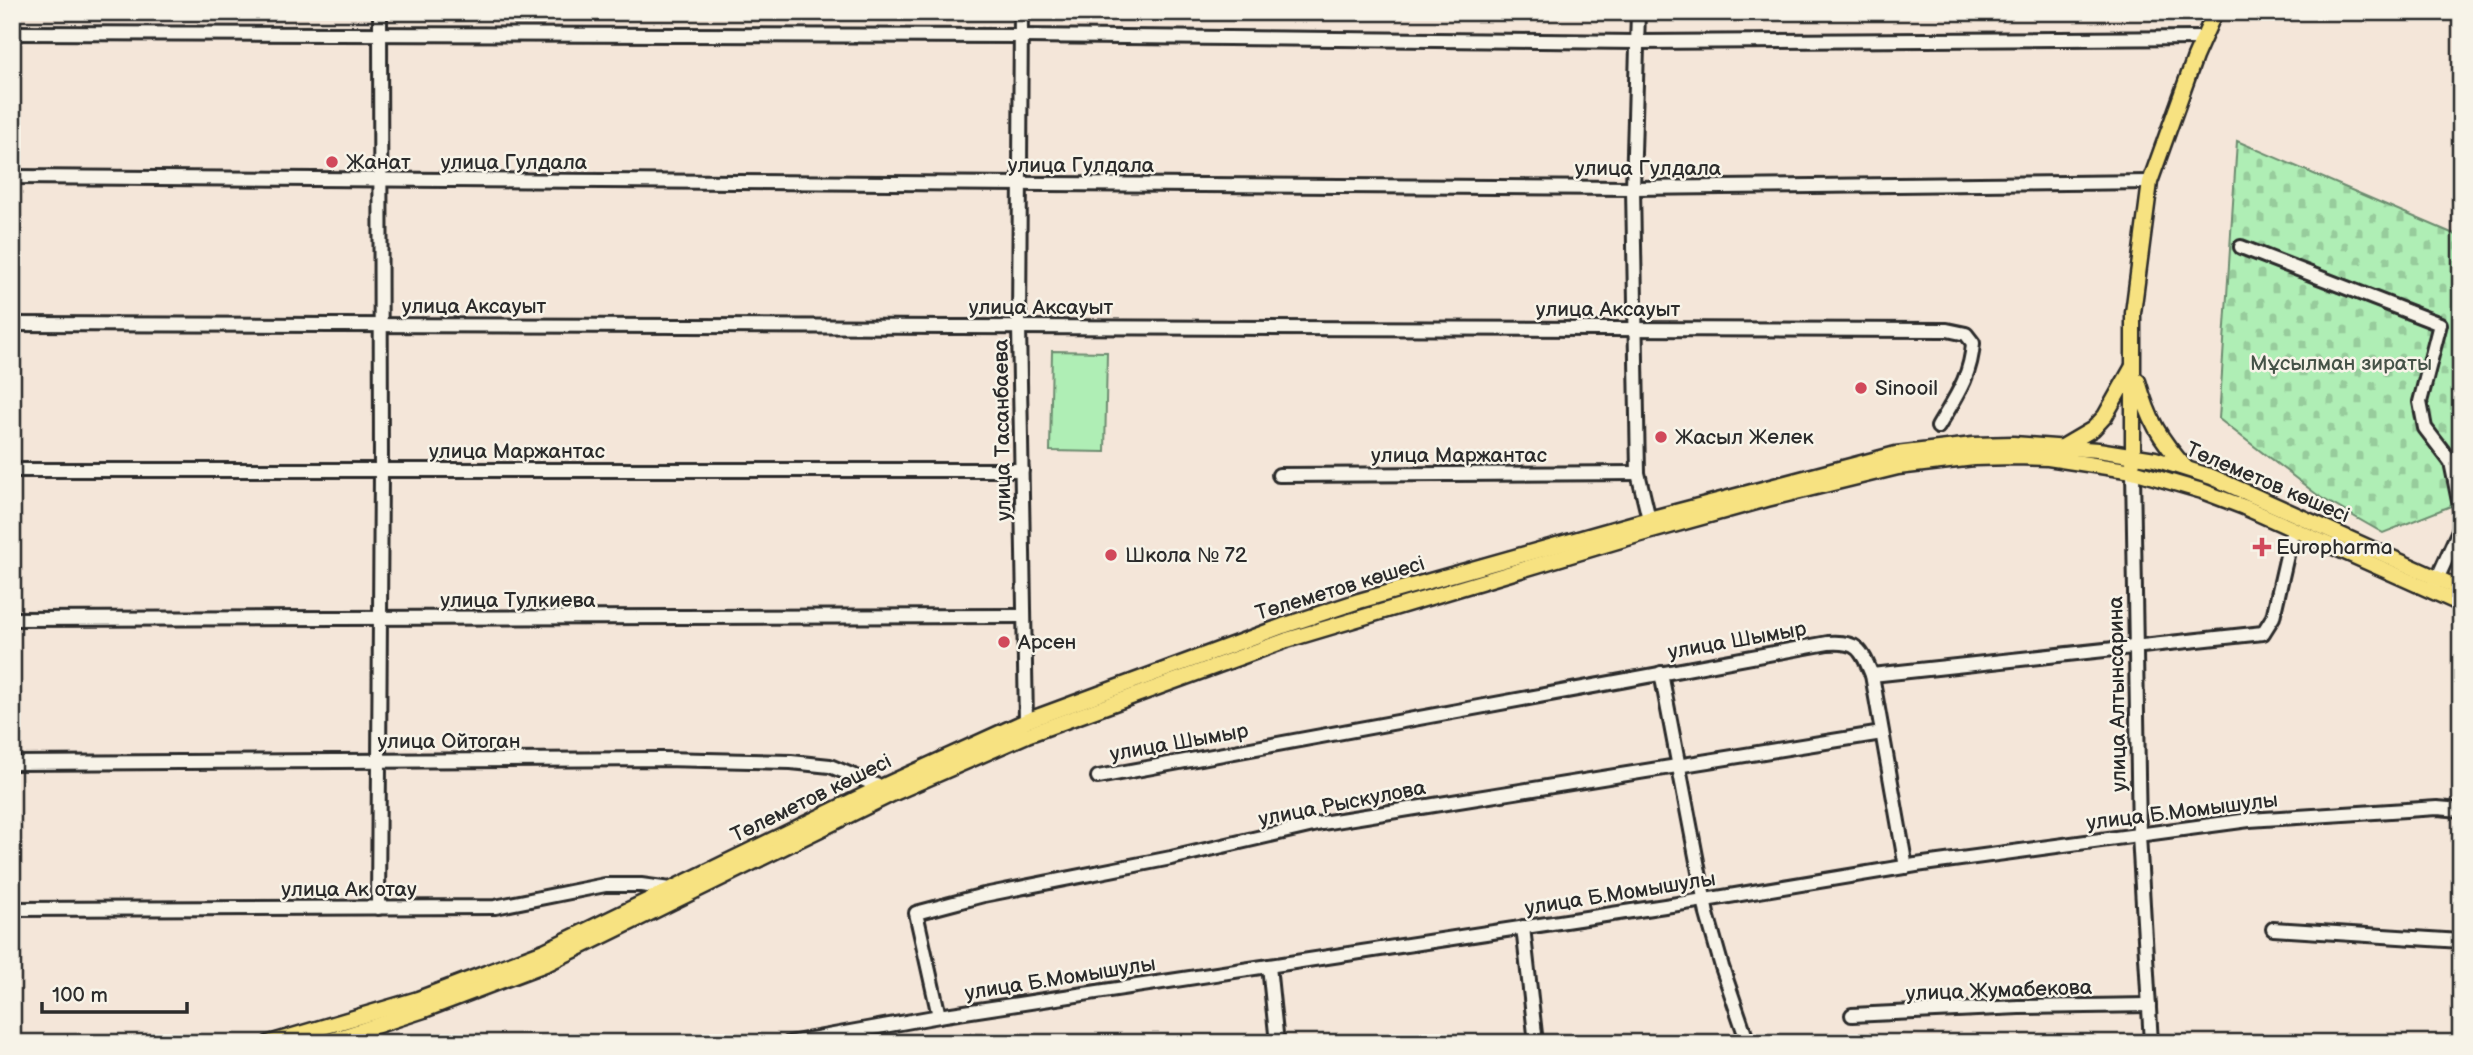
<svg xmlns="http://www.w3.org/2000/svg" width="2473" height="1055" font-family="'Balsamiq Sans',sans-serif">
<defs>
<pattern id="cemetery-stones" width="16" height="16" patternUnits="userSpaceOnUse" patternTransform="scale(1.75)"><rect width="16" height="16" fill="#afeeb5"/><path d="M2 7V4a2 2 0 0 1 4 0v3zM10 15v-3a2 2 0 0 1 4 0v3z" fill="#97cc9c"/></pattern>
</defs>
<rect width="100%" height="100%" fill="#f4e6d9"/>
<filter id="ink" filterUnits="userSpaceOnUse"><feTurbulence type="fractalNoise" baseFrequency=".0143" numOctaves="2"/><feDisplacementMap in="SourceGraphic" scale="14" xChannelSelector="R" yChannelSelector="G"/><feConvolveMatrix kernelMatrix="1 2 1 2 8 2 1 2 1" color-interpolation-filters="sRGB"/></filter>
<g filter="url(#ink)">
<path fill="#afeeb5" stroke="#6d8c70" stroke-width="2" d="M1052 351 1107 352 1105 452 1050 451Z"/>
<path fill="url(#cemetery-stones)" stroke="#6d8c70" stroke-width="2" d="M2237 141 2461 237V502L2383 533 2320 497 2219 419Z"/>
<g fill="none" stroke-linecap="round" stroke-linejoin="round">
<defs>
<g id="minor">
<path d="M1021 12 1019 326 1026 721"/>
<path d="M1638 12 1633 188 1638 473 1649 519"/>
<path d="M12 33 1021 36 1637 42 2203 38"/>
<path d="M12 177 1633 188 2150 182"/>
<path d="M2241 247 2440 324 2420 402 2425 428 2451 462 2461 511"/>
<path d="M12 324 1947 330 1966 334 1973 343C1971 377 1955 398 1938 427"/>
<path d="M12 470H1022"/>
<path d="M2133 471 2139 835 2151 1043"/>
<path d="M1279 475 1638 473"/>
<path d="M2434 586 2461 526"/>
<path d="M12 619 1024 616"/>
<path d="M1661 673 1707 914 1722 967 1748 1043"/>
<path d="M1872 675 1906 867"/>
<path d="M12 763 663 759 791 762 830 766 881 787"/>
<path d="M1098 777 1828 643C1858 641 1861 649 1872 675L2263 633 2273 617 2293 529"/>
<path d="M378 908 381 470 380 12"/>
<path d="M12 909 495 907 605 885H641L670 889 671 892"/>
<path d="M1523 927 1536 1043"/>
<path d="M2273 929 2461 941"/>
<path d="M1269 966 1277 1043"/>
<path d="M1852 1015 2019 1007 2149 1005"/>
<path d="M939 1016 916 913 984 895 1171 858 1322 823 1882 733"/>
<path d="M789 1043 945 1015 1711 899 1916 865 2249 820 2437 808 2461 810"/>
</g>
<g id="major">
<path d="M2138 381C2149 420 2159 438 2186 468"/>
<path d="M2064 446 2093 429 2105 416 2132 368"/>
<path d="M2133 462V313L2150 182 2195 57 2215 12"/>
<path d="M269 1043 418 999 544 951 881 787 1026 721 1283 626 1359 601 1649 519 1896 454 1973 445 2013 444 2098 450 2155 459 2212 477 2461 589"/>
<path d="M323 1043 424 1010 548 963 894 793 1027 735 1287 640 1641 534 1767 499 1898 467 1974 458 2014 457 2048 458 2133 471 2202 491 2244 507 2461 604"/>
</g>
</defs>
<use href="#minor" stroke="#2b2b2b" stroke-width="18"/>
<use href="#major" stroke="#2b2b2b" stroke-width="19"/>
<use href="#minor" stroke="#f7f3e8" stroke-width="12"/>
<use href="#major" stroke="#f7e281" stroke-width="14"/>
</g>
</g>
<g fill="#d1495b" stroke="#f7f3e8" stroke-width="2.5">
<circle cx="332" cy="162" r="7"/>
<circle cx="1861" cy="388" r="7"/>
<circle cx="1661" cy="437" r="7"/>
<path d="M2258.5 536.5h7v7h7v7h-7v7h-7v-7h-7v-7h7z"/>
<circle cx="1111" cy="555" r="7"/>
<circle cx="1004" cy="642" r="7"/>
</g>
<g text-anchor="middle" stroke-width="5" stroke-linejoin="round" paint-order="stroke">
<g font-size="21" fill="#2b2b2b" stroke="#f7f3e8" text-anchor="start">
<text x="346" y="169">Жанат</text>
<text x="1875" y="395">Sinooil</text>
<text x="1675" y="444">Жасыл Желек</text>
<text x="2276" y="554">Europharma</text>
<text x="1125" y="562">Школа № 72</text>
<text x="1018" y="649">Арсен</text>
</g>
<g font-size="21" fill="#2b2b2b" stroke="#f7f3e8">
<text x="514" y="169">улица Гулдала</text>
<text x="1081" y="172">улица Гулдала</text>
<text x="1648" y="175">улица Гулдала</text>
<text x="474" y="313">улица Аксауыт</text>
<text x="1041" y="314">улица Аксауыт</text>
<text x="1608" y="316">улица Аксауыт</text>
<text transform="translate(1002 430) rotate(-91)" y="7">улица Тасанбаева</text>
<text x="517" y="458">улица Маржантас</text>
<text x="1459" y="462">улица Маржантас</text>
<text transform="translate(2268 482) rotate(23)" y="7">Төлеметов көшесі</text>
<text transform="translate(1340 588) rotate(-17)" y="7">Төлеметов көшесі</text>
<text x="518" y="607">улица Тулкиева</text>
<text transform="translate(1737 640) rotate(-10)" y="7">улица Шымыр</text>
<text transform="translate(2117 694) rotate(-91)" y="7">улица Алтынсарина</text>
<text x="449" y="748">улица Ойтоган</text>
<text transform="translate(1179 742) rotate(-10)" y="7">улица Шымыр</text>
<text transform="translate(811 798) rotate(-26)" y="7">Төлеметов көшесі</text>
<text transform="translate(1342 803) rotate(-11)" y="7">улица Рыскулова</text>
<text transform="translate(2182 811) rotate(-7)" y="7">улица Б.Момышулы</text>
<text x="349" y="896">улица Ак отау</text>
<text transform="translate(1620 893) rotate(-9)" y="7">улица Б.Момышулы</text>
<text transform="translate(1060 978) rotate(-9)" y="7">улица Б.Момышулы</text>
<text transform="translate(1999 990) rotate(-2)" y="7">улица Жумабекова</text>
</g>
<g font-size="21" fill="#455247" stroke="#f7f3e8">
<text x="2341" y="370">Мұсылман зираты</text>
</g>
</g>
<rect width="2473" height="1055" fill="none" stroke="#f7f3e8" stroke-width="42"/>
<rect x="21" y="21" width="2431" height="1013" fill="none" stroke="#2b2b2b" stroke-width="2.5" filter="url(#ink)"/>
<path d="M42 1002v10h145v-10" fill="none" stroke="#2b2b2b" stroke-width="3.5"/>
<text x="52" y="1002" font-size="21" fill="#2b2b2b" stroke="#f7f3e8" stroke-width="5" paint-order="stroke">100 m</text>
</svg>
